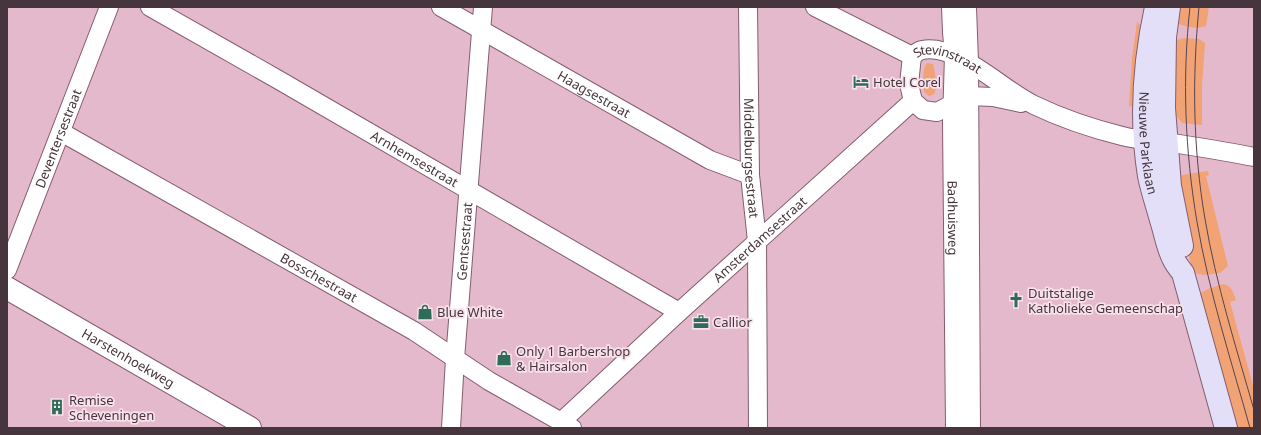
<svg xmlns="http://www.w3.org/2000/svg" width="1261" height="435" font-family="'Noto Sans',sans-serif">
<rect width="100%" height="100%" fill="#e5b9cc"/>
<g fill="#f1a376">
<path d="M1173 7H1209L1206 26C1194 30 1183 26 1172 21Z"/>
<path d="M1137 22 1146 30 1139 108 1129 106 1132 58Z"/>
<path d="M1184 38 1199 39 1205 43 1202 86V125L1182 123 1168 106 1170 42Z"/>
<path d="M927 63 933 64C935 70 937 86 935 92 934 95 932 95 929 96L924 92C924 83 921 70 927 63Z"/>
<path d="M1208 171 1209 175 1206 176 1228 266 1220 273 1204 275 1193 273 1185 239 1174 177 1187 174Z"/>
<path d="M1223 284C1232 286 1233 292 1236 300L1230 302 1254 389V428H1235L1199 294 1208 289Z"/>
</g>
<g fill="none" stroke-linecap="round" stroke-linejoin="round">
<defs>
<g id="minor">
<path id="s1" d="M150 7 277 79 679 312"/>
<path id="s2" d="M441 7 710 160 750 175"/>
<path id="s3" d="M748 7 750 175 757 241 758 428"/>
<path d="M815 7 912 56"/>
<path id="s4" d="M951 7 952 32 954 55 952 122 955 428"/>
<path d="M967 7 969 62 971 428"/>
<path id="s5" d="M912 56C915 54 918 51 922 50 958 43 1002 90 1034 105 1061 118 1094 129 1122 136 1141 141 1161 141 1179 144 1204 148 1229 152 1254 157"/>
<path d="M912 56 909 84 913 101"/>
<path d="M968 96 993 97 1021 103"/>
<path d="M913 101 923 110 937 112 960 100"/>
<path id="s6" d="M61 132 414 331 489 381 572 428"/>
<path id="s7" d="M7 270 109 7"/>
<path id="s8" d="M561 422 679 312 913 101"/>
<path id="s9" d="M451 428 455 359 483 7"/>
</g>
<g id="tertiary">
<path id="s10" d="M7 288 250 428"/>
</g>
<g id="secondary">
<path id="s11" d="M1156 7C1144 62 1140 120 1149 176 1152 191 1157 205 1161 220 1165 232 1167 246 1173 258 1175 263 1179 268 1183 273L1226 428"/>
<path d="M1169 7 1165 37 1164 108 1170 186 1182 246"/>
</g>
</defs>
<use href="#minor" stroke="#845d6e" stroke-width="20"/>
<use href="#tertiary" stroke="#845d6e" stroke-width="24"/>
<use href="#secondary" stroke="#845d6e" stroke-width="24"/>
<use href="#minor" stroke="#fff" stroke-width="18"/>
<use href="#tertiary" stroke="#fff" stroke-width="22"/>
<use href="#secondary" stroke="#e3dff8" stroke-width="22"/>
<g stroke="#58444d" stroke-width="1">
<path d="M1190 7C1182 78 1185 151 1197 222 1209 292 1231 360 1250 428"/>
<path d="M1199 7C1192 78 1193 149 1205 219 1216 284 1236 347 1254 410"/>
</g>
</g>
<defs>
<symbol id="hotel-bare" viewBox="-9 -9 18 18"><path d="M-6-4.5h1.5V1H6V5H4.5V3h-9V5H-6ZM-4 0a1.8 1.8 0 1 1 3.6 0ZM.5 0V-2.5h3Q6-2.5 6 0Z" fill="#2e6c59" stroke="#f8e1ea" stroke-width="2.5" paint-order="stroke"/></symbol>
<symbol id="church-bare" viewBox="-9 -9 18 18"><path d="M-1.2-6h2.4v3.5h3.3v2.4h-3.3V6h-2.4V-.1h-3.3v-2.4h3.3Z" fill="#2e6c59" stroke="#f8e1ea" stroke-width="2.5" paint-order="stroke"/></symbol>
<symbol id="shop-bare" viewBox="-9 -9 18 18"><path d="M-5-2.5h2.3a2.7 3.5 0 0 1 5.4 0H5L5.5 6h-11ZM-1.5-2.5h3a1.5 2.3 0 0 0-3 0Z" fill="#2e6c59" stroke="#f8e1ea" stroke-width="2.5" paint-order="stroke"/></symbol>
<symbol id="office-bare" viewBox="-9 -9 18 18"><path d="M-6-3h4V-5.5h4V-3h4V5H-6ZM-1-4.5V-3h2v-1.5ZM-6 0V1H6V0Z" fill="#2e6c59" stroke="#f8e1ea" stroke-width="2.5" paint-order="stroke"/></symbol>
<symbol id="building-bare" viewBox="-9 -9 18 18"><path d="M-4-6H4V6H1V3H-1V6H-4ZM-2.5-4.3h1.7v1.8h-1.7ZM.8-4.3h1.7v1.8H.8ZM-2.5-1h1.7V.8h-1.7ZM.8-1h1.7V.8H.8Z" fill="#2e6c59" stroke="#f8e1ea" stroke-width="2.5" paint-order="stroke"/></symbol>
</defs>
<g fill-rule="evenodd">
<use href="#hotel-bare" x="850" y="71" width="22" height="22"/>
<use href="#church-bare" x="1005" y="289" width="22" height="22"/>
<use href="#shop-bare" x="414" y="301" width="22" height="22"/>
<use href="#office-bare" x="690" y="311" width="22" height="22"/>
<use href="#shop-bare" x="493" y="347" width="22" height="22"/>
<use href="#building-bare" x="46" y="396" width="22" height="22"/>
</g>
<g text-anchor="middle" stroke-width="3.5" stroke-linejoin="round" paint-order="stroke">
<g font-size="13" fill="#46353c" stroke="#f8e1ea">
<text dy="5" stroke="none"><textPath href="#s5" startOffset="39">Stevinstraat</textPath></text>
<text dy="5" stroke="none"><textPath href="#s2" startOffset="176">Haagsestraat</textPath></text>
<text dy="5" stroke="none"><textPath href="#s7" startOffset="141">Deventersestraat</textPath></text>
<text dy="5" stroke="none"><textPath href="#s11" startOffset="137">Nieuwe Parklaan</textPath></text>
<text dy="5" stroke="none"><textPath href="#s3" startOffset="151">Middelburgsestraat</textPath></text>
<text dy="5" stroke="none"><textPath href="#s1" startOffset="305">Arnhemsestraat</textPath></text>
<text dy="5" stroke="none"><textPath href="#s4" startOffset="211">Badhuisweg</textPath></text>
<text dy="5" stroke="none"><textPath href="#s8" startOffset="270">Amsterdamsestraat</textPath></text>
<text dy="5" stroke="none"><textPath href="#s9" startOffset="187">Gentsestraat</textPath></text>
<text dy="5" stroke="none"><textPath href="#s6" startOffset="296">Bosschestraat</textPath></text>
<text dy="5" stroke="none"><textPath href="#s10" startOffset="140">Harstenhoekweg</textPath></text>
</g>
<g font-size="13" fill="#46353c" stroke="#f8e1ea" text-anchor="start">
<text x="873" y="87">Hotel Corel</text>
<text x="1028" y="298">Duitstalige<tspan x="1028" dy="15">Katholieke Gemeenschap</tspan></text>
<text x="437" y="317">Blue White</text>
<text x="713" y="327">Callior</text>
<text x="516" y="356">Only 1 Barbershop<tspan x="516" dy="15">&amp; Hairsalon</tspan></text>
<text x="69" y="405">Remise<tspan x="69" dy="15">Scheveningen</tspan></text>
</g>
</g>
<rect width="1261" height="435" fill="none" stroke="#46353c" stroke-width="16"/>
</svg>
